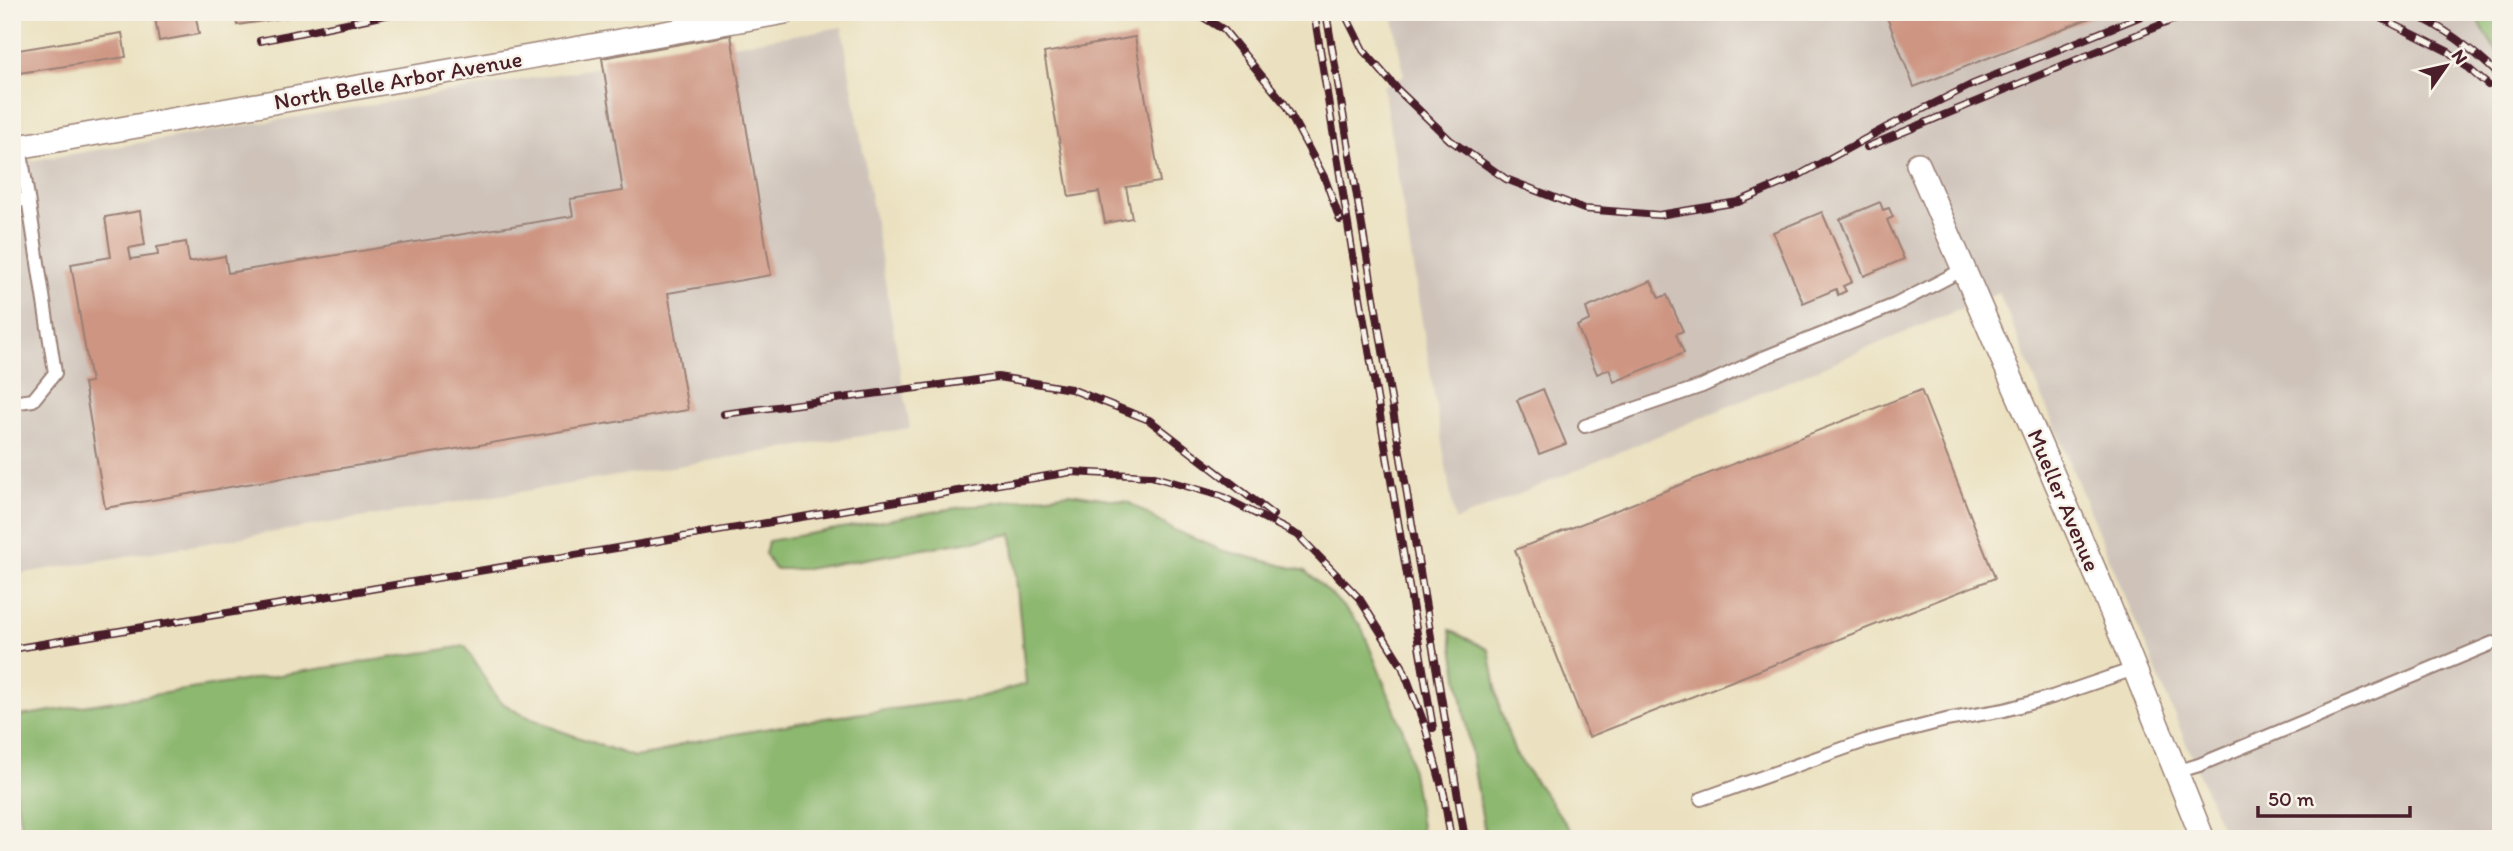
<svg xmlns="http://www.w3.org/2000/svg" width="2513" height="851" font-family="Itim,sans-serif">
<rect width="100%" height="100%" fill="#f7f3e8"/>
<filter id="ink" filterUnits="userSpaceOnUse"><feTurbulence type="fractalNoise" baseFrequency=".0143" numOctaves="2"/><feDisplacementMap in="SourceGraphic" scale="14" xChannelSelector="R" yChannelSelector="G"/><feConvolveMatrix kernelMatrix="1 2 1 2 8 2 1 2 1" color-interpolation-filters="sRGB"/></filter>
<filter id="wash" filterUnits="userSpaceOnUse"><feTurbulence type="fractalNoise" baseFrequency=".00686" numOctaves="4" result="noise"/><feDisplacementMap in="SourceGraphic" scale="28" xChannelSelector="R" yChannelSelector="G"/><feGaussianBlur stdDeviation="1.57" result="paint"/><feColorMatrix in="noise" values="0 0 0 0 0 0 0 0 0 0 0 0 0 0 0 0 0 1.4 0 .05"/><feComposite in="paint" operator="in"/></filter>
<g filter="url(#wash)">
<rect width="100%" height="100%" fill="#ebe1c0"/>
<g fill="#cec2b9">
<path d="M1392 12H2472L2501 58V839H2226L1999 293 1455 521 1383 86 1404 76Z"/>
<path d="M842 27 910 428 12 575V164Z"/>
</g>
<g fill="#8db870" stroke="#6c6c4e" stroke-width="2">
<path d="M2472 12H2501V58Z"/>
<path d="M1070 493 1128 502 1172 529 1220 550 1305 571 1332 595 1361 626 1407 740 1423 839H23L12 772V717L465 646 498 700 519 713 558 730 634 757 660 753 685 743 825 718 976 698 1026 684 1012 534 806 569H774L765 554 768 541 949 509Z"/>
<path d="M1450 630 1489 650 1500 710 1515 753 1577 839H1486Z"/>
</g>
<g id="blocks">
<g fill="#ce9582">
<path d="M154 12H195L199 34 159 41Z"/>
<path d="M235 12H309V14L237 25Z"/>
<path d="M1885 12H2105L1914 87Z"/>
<path d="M122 33 126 57 12 74V51Z"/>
<path d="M731 35 771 275 668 293 688 410 105 508 84 383 91 382 71 264 111 257 105 217 140 211 145 245 129 248 131 259 158 255 157 247 186 242 189 262 225 256 228 273 573 216 570 199 623 191 602 58Z"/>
<path d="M1135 37 1160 182 1126 187 1132 218 1105 223 1099 192 1069 197 1044 53Z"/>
<path d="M1880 202 1883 210 1889 208 1893 217 1887 220 1904 259 1864 276 1840 219Z"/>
<path d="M1822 212 1852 282 1843 286 1846 291 1838 295 1836 289 1803 303 1773 232Z"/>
<path d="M1651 281 1659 298 1667 295 1683 331 1676 334 1684 353 1614 382 1609 369 1597 374 1577 326 1590 320 1586 308Z"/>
<path d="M1543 389 1566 444 1539 454 1517 400Z"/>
<path d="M1921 390 1995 578 1589 737 1515 550Z"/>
</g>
</g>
</g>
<g filter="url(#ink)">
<use href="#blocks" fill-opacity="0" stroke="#9a8076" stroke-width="2"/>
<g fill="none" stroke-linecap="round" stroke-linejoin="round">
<defs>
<g id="lane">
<path d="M12 202 28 199"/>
<path d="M12 403 33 400 55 373 20 146"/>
<path d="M1585 426 1702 386 1763 358 1895 305 1964 269"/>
<path d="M2176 772 2199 765 2493 643"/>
<path d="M1701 799 1865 741 1946 720 2004 710 2052 697 2134 669"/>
</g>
<g id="street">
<path d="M12 148 785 12"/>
<path d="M1918 164 2102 588 2203 839"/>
</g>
</defs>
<use href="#lane" stroke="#9a8076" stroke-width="16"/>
<use href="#street" stroke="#9a8076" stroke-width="26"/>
<use href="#lane" stroke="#fff" stroke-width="12"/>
<use href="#street" stroke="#fff" stroke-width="23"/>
<defs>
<g id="rail">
<path d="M1195 12 1224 30 1284 103 1325 179 1340 220"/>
<path d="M1314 12 1353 256 1433 728"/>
<path d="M1326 12 1465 839"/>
<path d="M1344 12 1363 50 1398 90 1450 140 1506 179 1584 209 1659 215 1738 202 1792 179 1887 127 1971 85 2151 12"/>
<path d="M2361 12 2375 15 2449 52 2488 85"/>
<path d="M2408 12C2444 26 2473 50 2501 77"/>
<path d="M260 41 400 12"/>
<path d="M1867 147 2170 21 2199 12"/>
<path d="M724 414 998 377 1071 389 1149 420 1273 515"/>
<path d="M18 648 1071 472 1151 476 1221 496 1299 536 1359 598 1402 666 1425 726 1445 798"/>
<path d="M1443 790 1451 839"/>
</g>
</defs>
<use href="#rail" stroke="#4a1f2b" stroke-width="8"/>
<use href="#rail" stroke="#f7f3e8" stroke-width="5" stroke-dasharray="16" stroke-linecap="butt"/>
</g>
</g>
<g text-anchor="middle" stroke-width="5" stroke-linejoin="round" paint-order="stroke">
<g font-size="23" fill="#4a1f2b" stroke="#f7f3e8">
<text transform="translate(398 80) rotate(-10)" y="8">North Belle Arbor Avenue</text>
<text transform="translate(2064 500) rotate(67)" y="8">Mueller Avenue</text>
</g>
</g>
<rect width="2513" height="851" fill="none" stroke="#f7f3e8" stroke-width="42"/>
<g transform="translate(2446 66) rotate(56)" stroke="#f7f3e8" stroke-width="5" paint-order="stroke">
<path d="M0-5L12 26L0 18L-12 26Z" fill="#4a1f2b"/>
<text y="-10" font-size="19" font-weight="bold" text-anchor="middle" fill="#4a1f2b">N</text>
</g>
<path d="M2258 806v10h152v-10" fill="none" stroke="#4a1f2b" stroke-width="3.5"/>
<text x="2268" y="806" font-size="21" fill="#4a1f2b" stroke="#f7f3e8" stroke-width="5" paint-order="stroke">50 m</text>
</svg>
